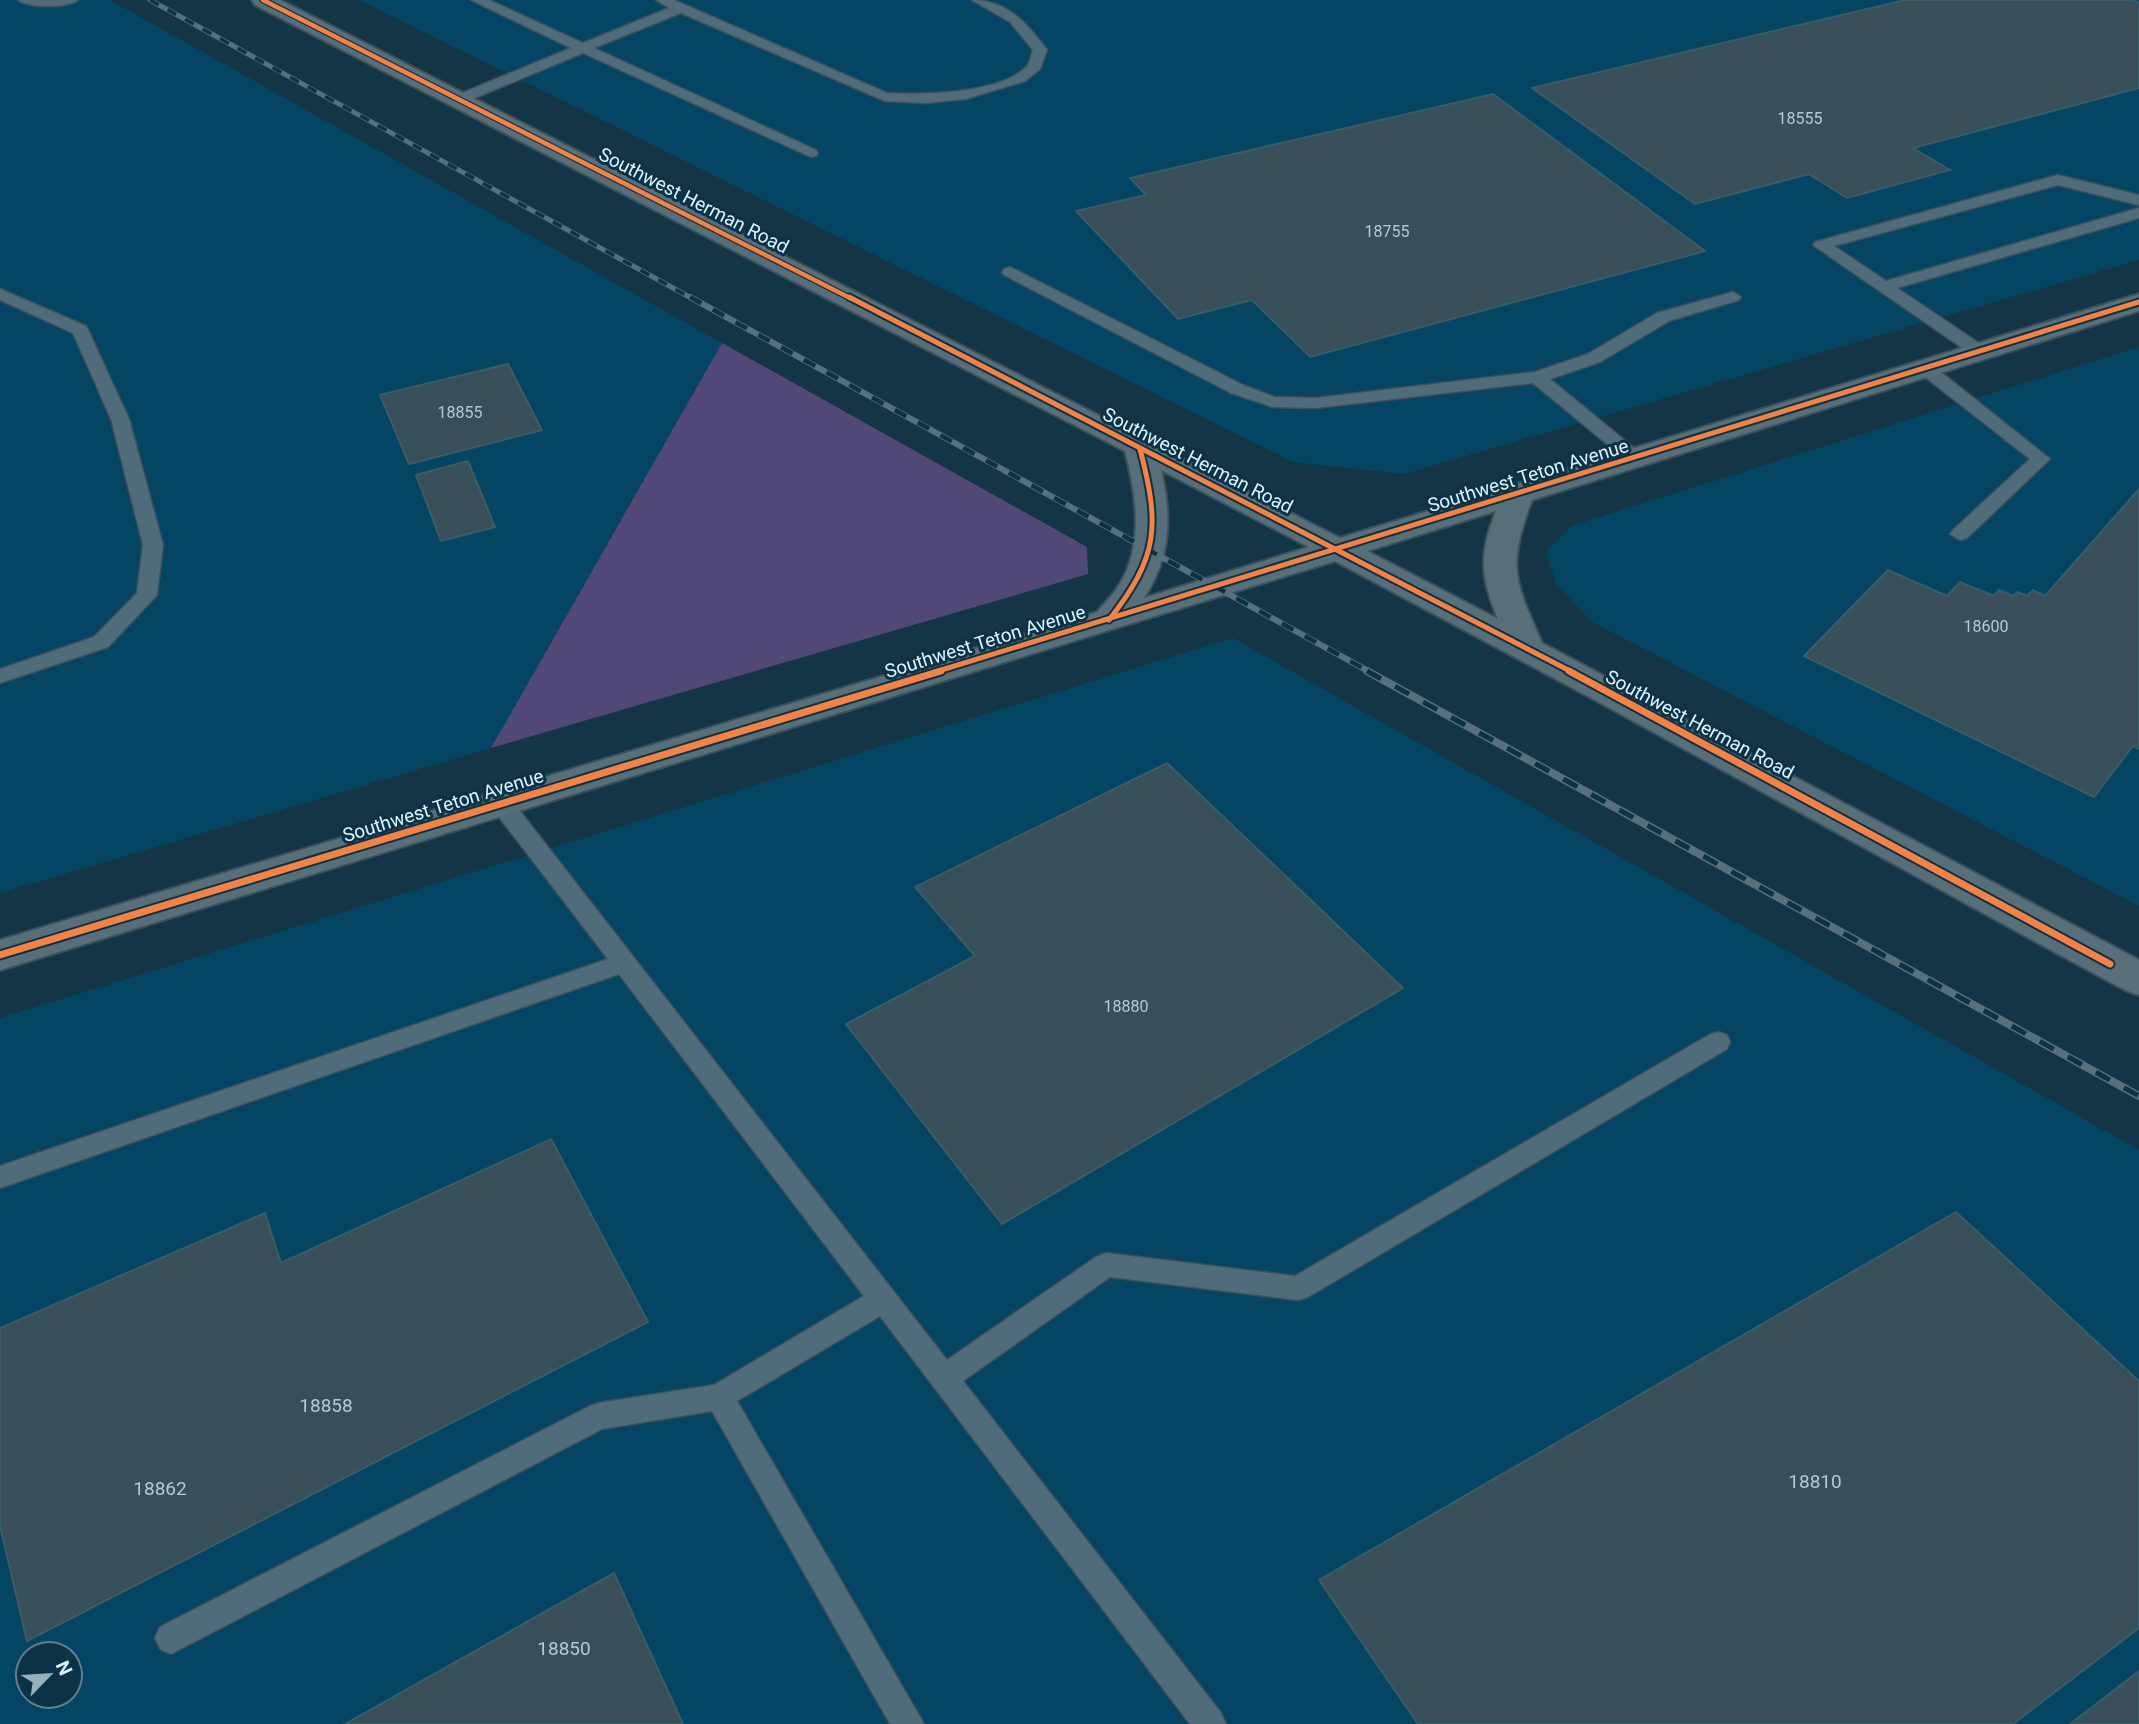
<svg xmlns="http://www.w3.org/2000/svg" width="2139" height="1724" font-family="Roboto,sans-serif">
<rect width="100%" height="100%" fill="#143545"/>
<g fill="#034562" fill-rule="evenodd">
<path d="M0 0H110L722 343 491 748 0 893Z"/>
<path d="M359 0H2139V260L1404 474 1293 462Z"/>
<path d="M2139 347V906L1592 622 1556 584 1546 551 1571 526Z"/>
<path d="M1233 638 2139 1150V1724H0V1018ZM28 1654H70V1696H28Z"/>
</g>
<path fill="#514878" d="M722 343 1087 547 1088 574 491 748Z"/>
<g fill="#384f59" stroke="#3a5c67" stroke-width="2">
<path d="M1905 0H2133L2139 3V88L1913 148 1950 170 1847 198 1809 174 1695 204 1532 88Z"/>
<path d="M1493 94 1705 251 1310 357 1252 300 1178 319 1076 211 1146 195 1130 178Z"/>
<path d="M508 364 542 430 409 464 380 395Z"/>
<path d="M468 461 495 527 441 541 416 475Z"/>
<path d="M2139 489V749L2133 746 2094 797 1804 656 1888 570 1947 596 1960 582 1994 596 1999 590 2013 596 2017 592 2027 596 2033 590 2045 596Z"/>
<path d="M1167 763 1403 988 1002 1224 846 1024 975 956 915 887Z"/>
<path d="M551 1139 648 1322 27 1641 0 1526V1328L265 1213 281 1263Z"/>
<path d="M1956 1212 2139 1381V1628L2013 1724H1418L1319 1580Z"/>
<path d="M614 1573 683 1724H345Z"/>
<path d="M2139 1671V1724H2070Z"/>
</g>
<g fill="none" stroke-linecap="round" stroke-linejoin="round">
<defs>
<g id="lane">
<path d="M18 0H78C67 8 29 8 18 0Z"/>
<path d="M471 0H489L583 43 669 8 656 0H674L887 93C922 95 1002 94 1027 66 1030 62 1031 55 1033 50L1010 22 972 0C1007 0 1028 24 1047 50L1040 69 1025 81 966 99 926 103 885 101 681 13 594 48 816 150 818 153 816 156 811 157 583 53 465 102H455V96L571 48Z"/>
<path d="M2058 175 2139 195V205L2058 185 1834 246 1886 281 2139 208V218L1897 288 1986 348 1989 352 1986 356H1974L1813 245 1815 242Z"/>
<path d="M1010 267 1243 385 1275 397 1316 398 1535 372 1588 354 1657 313 1733 292 1741 297 1739 300 1669 321 1600 362 1550 379 1641 454 1644 458 1641 462H1629L1533 383 1316 408 1273 407 1231 393 1004 275 1002 272 1004 269Z"/>
<path d="M0 289 86 326 88 330 129 419 163 545 157 595 108 647 0 683V669L94 637 137 593 143 545 111 419 73 333 0 300Z"/>
<path d="M1926 364 1932 365 2050 459 1967 538 1960 540 1950 534 1953 530 2030 459 1920 373 1917 369 1920 365Z"/>
<path d="M501 795 509 797 947 1360 1096 1257 1106 1253 1295 1276 1709 1035 1718 1032 1727 1035 1730 1042 1727 1049 1308 1297 1298 1300 1110 1277 963 1381 1221 1713 1226 1724H1190L880 1316 737 1401 924 1724H890L712 1411 602 1429 171 1654 160 1649 155 1638 160 1627 588 1407 598 1403 714 1385 864 1296 619 974 0 1188V1166L608 959 493 809 490 803 493 797Z"/>
</g>
<path id="secondary" d="M252 0H280L1340 538 2139 294V311L1532 500C1507 566 1514 580 1542 643L2139 960V995L2125 990 2049 949 1595 700 1335 561 0 970V940L1097 612C1105 602 1115 593 1121 582 1144 541 1136 494 1125 451L255 5ZM1161 470 1309 547 1144 598C1171 557 1172 516 1161 470ZM1496 511C1479 554 1480 577 1498 619L1367 551Z"/>
</defs>
<use href="#lane" stroke="#3c505c" stroke-width="3"/>
<use href="#secondary" stroke="#3c505c" stroke-width="4"/>
<use href="#lane" fill="#506b7a" fill-rule="evenodd"/>
<use href="#secondary" fill="#586e79" fill-rule="evenodd"/>
<defs>
<path id="rail-far2" d="M150 0 693 299"/>
<path id="rail-far1" d="M690 297 1370 672"/>
<path id="rail" d="M1367 671 2139 1096"/>
</defs>
<use href="#rail-far2" stroke="#58707c" stroke-width="5"/>
<use href="#rail-far1" stroke="#58707c" stroke-width="6"/>
<use href="#rail" stroke="#58707c" stroke-width="8"/>
<use href="#rail-far2" stroke="#0c3246" stroke-width="3.5" stroke-dasharray="10" stroke-linecap="butt"/>
<use href="#rail-far1" stroke="#0c3246" stroke-width="4.5" stroke-dasharray="13" stroke-linecap="butt"/>
<use href="#rail" stroke="#0c3246" stroke-width="5" stroke-dasharray="16" stroke-linecap="butt"/>
<defs>
<path id="cycleway-far2" d="M263 0 852 299"/>
<g id="cycleway-far1">
<path d="M849 297 1572 672"/>
<path d="M1109 620C1159 556 1160 526 1140 449"/>
<path d="M935 672 2139 302"/>
</g>
<g id="cycleway">
<path d="M1569 671 2110 964"/>
<path d="M0 955 941 671"/>
</g>
</defs>
<use href="#cycleway-far2" stroke="#0c3246" stroke-width="7"/>
<use href="#cycleway-far1" stroke="#0c3246" stroke-width="9"/>
<use href="#cycleway" stroke="#0c3246" stroke-width="11"/>
<use href="#cycleway-far2" stroke="#f48246" stroke-width="4.5"/>
<use href="#cycleway-far1" stroke="#f48246" stroke-width="5"/>
<use href="#cycleway" stroke="#f48246" stroke-width="7"/>
</g>
<g text-anchor="middle" stroke-width="6" stroke-linejoin="round" paint-order="stroke">
<g font-size="16" fill="#b4c9d6">
<text x="1800" y="124">18555</text>
<text x="1387" y="237">18755</text>
<text x="460" y="418">18855</text>
<text x="1986" y="632">18600</text>
<text x="1126" y="1012">18880</text>
</g>
<g font-size="19" fill="#def2ff" stroke="#0c3246">
<text transform="translate(694 200) rotate(27)" y="7">Southwest Herman Road</text>
<text transform="translate(1198 460) rotate(27)" y="7">Southwest Herman Road</text>
<text transform="translate(1528 475) rotate(-17)" y="7">Southwest Teton Avenue</text>
<text transform="translate(985 641) rotate(-17)" y="7">Southwest Teton Avenue</text>
<text transform="translate(1700 724) rotate(28)" y="7">Southwest Herman Road</text>
<text transform="translate(443 805) rotate(-17)" y="7">Southwest Teton Avenue</text>
</g>
<g font-size="19" fill="#b4c9d6">
<text x="326" y="1412">18858</text>
<text x="1815" y="1488">18810</text>
<text x="160" y="1495">18862</text>
<text x="564" y="1655">18850</text>
</g>
</g>
<g transform="translate(49 1675) rotate(65)"><circle r="33" fill="#0c3246" stroke="#607f90" stroke-width="2"/>
<path d="M0-5L12 26L0 18L-12 26Z" fill="#97b0be"/>
<text y="-10" font-size="19" font-weight="bold" text-anchor="middle" fill="#def2ff">N</text>
</g>
</svg>
